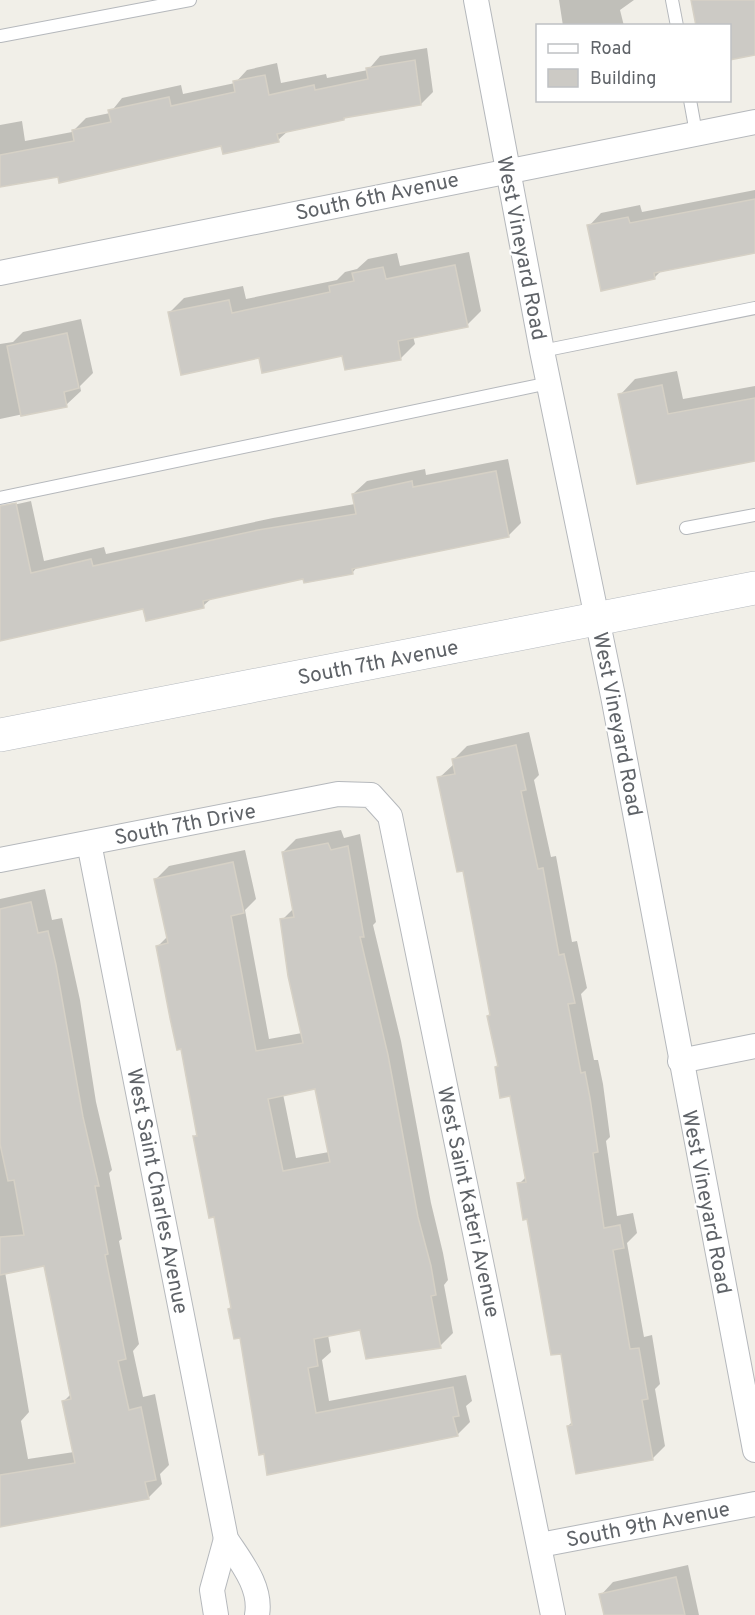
<svg xmlns="http://www.w3.org/2000/svg" width="755" height="1615" font-family="Overpass,sans-serif">
<rect width="100%" height="100%" fill="#f1efe8"/>
<g fill="#0003" fill-rule="evenodd">
<path d="M559 0H634L620 10 624 26H563Z"/>
<path d="M427 48 433 92 421 104 347 116 344 119 288 131 278 140 222 145 0 186V125L22 121 25 141 72 132 86 118 110 113 122 98 181 85 183 94 235 83 247 70 277 63 281 83 326 74 327 78 368 70 380 56Z"/>
<path d="M755 190V245L663 269 654 278 589 226 601 213 640 205 642 212Z"/>
<path d="M469 252 481 311 467 325 413 336 415 344 400 359 344 354 260 357 170 312 184 298 243 286 246 299 337 280 345 272 357 269 368 259 397 253 400 266Z"/>
<path d="M81 319 93 373 80 386 81 391 66 405 0 419V344L13 342 23 332Z"/>
<path d="M677 371 683 399 755 386V459L620 395 635 379Z"/>
<path d="M508 459 521 523 508 536 358 566 352 573 305 578 212 598 203 606 144 607 0 639V508L31 501 44 561 104 547 106 554 273 518 355 504 353 494 367 481 425 469 426 475Z"/>
<path d="M529 732 539 775 534 780 551 857 556 856 572 942 577 941 587 988 581 994 594 1060H598L603 1084 610 1137 606 1141 617 1216 633 1213 637 1233 627 1243 644 1337 652 1335 660 1384 655 1389 665 1446 652 1459 568 1426 573 1421 562 1352 519 1184 527 1176 512 1095 496 1067 499 1064 492 1014 464 869 439 778 454 764 453 760 467 746Z"/>
<path d="M341 830 344 838 360 834 376 922 373 925 401 1041 431 1203 443 1253 448 1280 444 1285 453 1333 440 1346 361 1328 328 1335 331 1352 322 1360 329 1401 466 1375 472 1401 466 1406 470 1422 457 1435 265 1452 241 1336 236 1338 215 1215 194 1137 198 1133 182 1048 158 946 168 936 156 879 169 866 245 850 256 899 245 910 269 1039 302 1033 282 920 294 908 283 852 296 839ZM316 1087 329 1152 296 1158 283 1094Z"/>
<path d="M45 889 52 920 62 918 80 1000 96 1102 112 1170 109 1173 122 1239 119 1241 139 1344 133 1351 143 1397 155 1394 169 1465 160 1474 162 1484 148 1498 0 1525V899ZM45 1265 72 1393 64 1401 74 1452 28 1459 21 1421 29 1412 5 1272Z"/>
<path d="M688 1565 699 1615H605L601 1595 613 1582Z"/>
</g>
<g fill="#cccac5" stroke="#d6d1c6" stroke-width="1.5" fill-rule="evenodd">
<path d="M691 0H755V55L729 60V26H696Z"/>
<path d="M415 60 421 105 344 118V120L277 134 279 142 223 154 221 146 59 183 58 177 0 187V155L74 141 72 130 111 122 108 110 169 97 171 106 235 92 233 81 265 75 269 95 314 85 315 90 368 79 366 68Z"/>
<path d="M755 199V253L654 273 655 279 601 291 587 225 628 217 630 223Z"/>
<path d="M455 265 468 327 398 341 401 360 345 370 342 356 262 373 259 358 181 375 168 312 229 300 232 313 330 292 329 286 354 281 352 273 383 267 386 279Z"/>
<path d="M67 333 79 388 64 392 67 407 21 416 7 346Z"/>
<path d="M662 385 668 414 755 398V461L637 484 618 394Z"/>
<path d="M496 471 509 537 352 569 353 574 304 583 303 579 203 601 204 608 146 621 143 609 0 641V506L16 503 31 573 91 559 93 566 258 530 356 514 352 494 412 481 413 487Z"/>
<path d="M516 745 526 790 521 791 538 869 543 868 559 955 564 954 575 1003 568 1004 581 1073 585 1072 590 1098 598 1152 593 1153 604 1228 620 1225 624 1248 613 1250 630 1349 639 1348 648 1399 642 1400 653 1460 576 1474 567 1426 572 1425 561 1354 551 1355 527 1219 523 1220 517 1183 526 1182 510 1096 500 1098 495 1067 498 1066 487 1016 490 1015 463 871 457 872 437 777 455 774 452 759Z"/>
<path d="M328 843 331 850 348 846 364 937H360L388 1055 418 1217 431 1266 436 1295 431 1296 441 1348 366 1359 360 1330 314 1339 318 1366 308 1368 316 1413 453 1387 459 1416 453 1417 458 1436 267 1475 264 1454 259 1455 240 1338 234 1339 228 1309 231 1308 214 1217 209 1218 203 1187 193 1136H197L181 1049 177 1050 170 1018 156 946 168 943 154 879 233 862 244 913 231 916 256 1051 303 1043 288 976 280 919 294 917 282 852ZM315 1089 330 1162 283 1171 268 1099Z"/>
<path d="M31 902 38 933 48 931 56 965 83 1117 99 1186H95L108 1254 105 1255 126 1359 118 1361 129 1410 141 1407 156 1480 145 1482 149 1499 0 1527V1475L75 1463 62 1401 71 1399 44 1266 0 1275V1237L24 1235 14 1180 8 1181 0 1144V909Z"/>
<path d="M676 1577 685 1615H604L599 1594Z"/>
</g>
<g fill="none" stroke-linecap="round" stroke-linejoin="round">
<defs>
<g id="lane">
<path d="M672 0 677 26"/>
<path d="M0 36 190 0"/>
<path d="M690 100 696 133"/>
<path d="M542 351 755 308"/>
<path d="M0 498 549 383"/>
<path d="M686 528 755 515"/>
</g>
<g id="street">
<path d="M476 0 542 351 613 696 755 1450"/>
<path d="M0 273 755 122"/>
<path d="M89 843 226 1539C241 1562 262 1587 257 1615"/>
<path d="M0 860 338 794 371 795 390 816 553 1615"/>
<path d="M680 1061 755 1046"/>
<path d="M540 1545 755 1504"/>
<path d="M216 1615 212 1590 226 1539"/>
</g>
<path id="secondary" d="M0 735 755 588"/>
</defs>
<use href="#lane" stroke="#b5b8bc" stroke-width="14"/>
<use href="#street" stroke="#b5b8bc" stroke-width="26"/>
<use href="#secondary" stroke="#b6babf" stroke-width="34"/>
<use href="#lane" stroke="#fff" stroke-width="12"/>
<use href="#street" stroke="#fff" stroke-width="24"/>
<use href="#secondary" stroke="#fff" stroke-width="33"/>
</g>
<g text-anchor="middle" stroke-width="4.5" stroke-linejoin="round" paint-order="stroke">
<g font-size="21" fill="#5f6368" stroke="#fff">
<text transform="translate(377 196) rotate(-12)" y="7">South 6th Avenue</text>
<text transform="translate(522 248) rotate(79)" y="7">West Vineyard Road</text>
<text transform="translate(378 662) rotate(-11)" y="7">South 7th Avenue</text>
<text transform="translate(618 724) rotate(79)" y="7">West Vineyard Road</text>
<text transform="translate(185 824) rotate(-11)" y="7">South 7th Drive</text>
<text transform="translate(158 1191) rotate(79)" y="7">West Saint Charles Avenue</text>
<text transform="translate(469 1202) rotate(78)" y="7">West Saint Kateri Avenue</text>
<text transform="translate(707 1202) rotate(79)" y="7">West Vineyard Road</text>
<text transform="translate(648 1524) rotate(-11)" y="7">South 9th Avenue</text>
</g>
</g>
<rect x="536" y="24" width="195" height="78" fill="#ffffff" stroke="#bfc1c3" stroke-width="1.5"/>
<rect x="548" y="44" width="30" height="9" fill="#ffffff" stroke="#bfc1c3" stroke-width="1.5"/>
<text x="590" y="54" font-size="18" fill="#5f6368">Road</text>
<rect x="548" y="69" width="30" height="18" fill="#cccac5" stroke="#bfc1c3" stroke-width="1.5"/>
<text x="590" y="84" font-size="18" fill="#5f6368">Building</text>
</svg>
